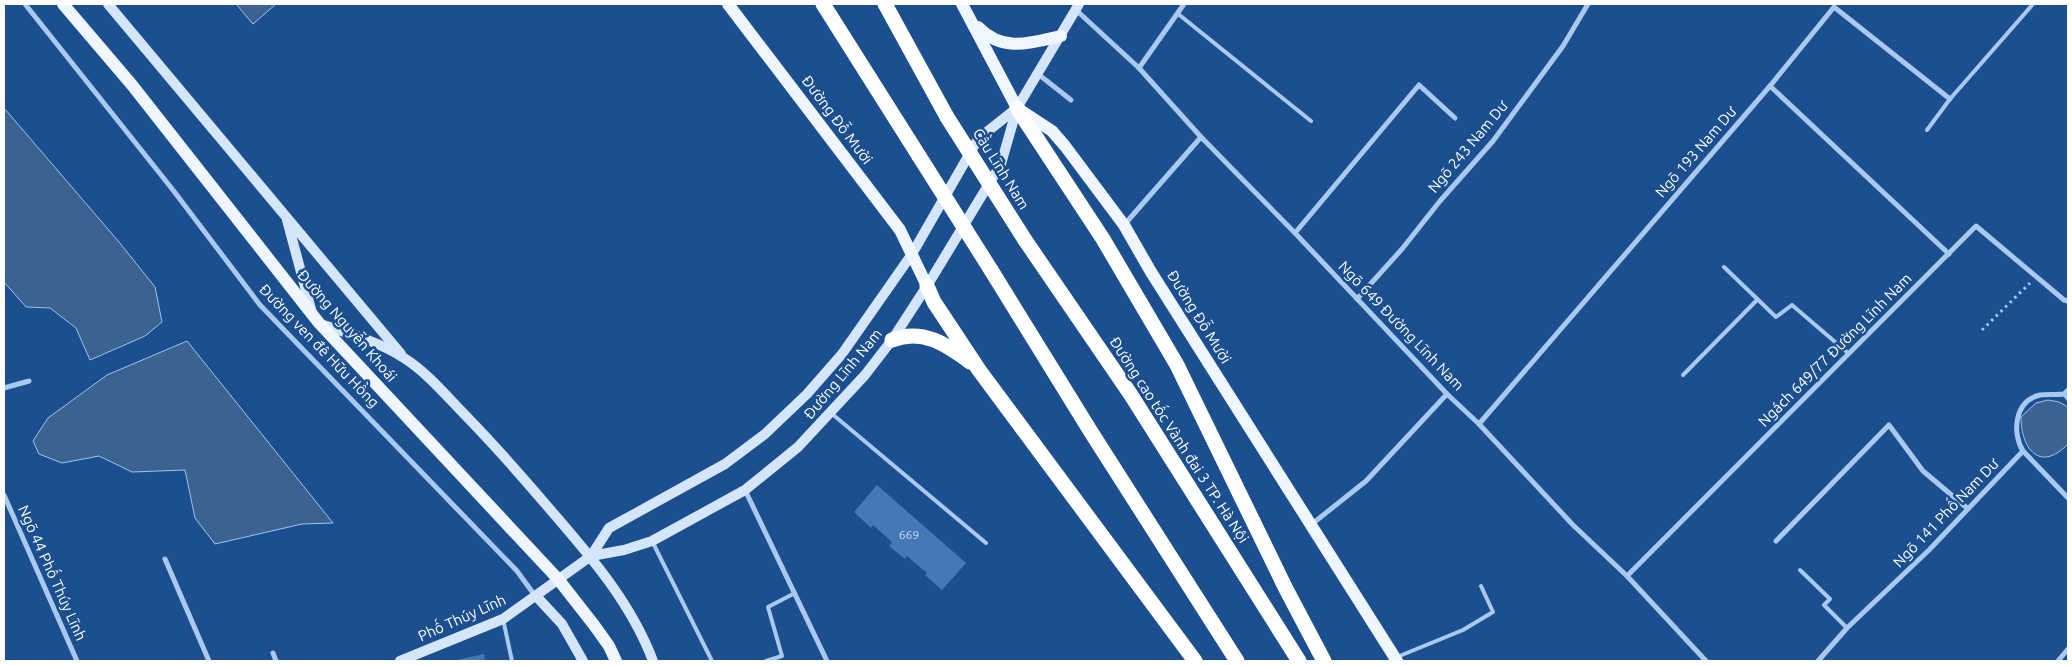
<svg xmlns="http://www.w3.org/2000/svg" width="2072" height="665" font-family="Ubuntu,sans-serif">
<rect width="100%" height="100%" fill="#1b4f8f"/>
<g fill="#3c6290" stroke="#9cc4f0">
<path d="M236 4H276L253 24Z"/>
<path d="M4 108 119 242 155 287 162 322 145 336 90 360 76 328 50 308 26 307 4 282Z"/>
<path d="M187 341 333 523 302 524 215 544 195 518 185 470 132 472 99 456 62 463 39 454 33 441 48 418 107 375Z"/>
<path d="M2048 400 2059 402 2068 407V444C2040 473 2021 449 2021 417L2036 403Z"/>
</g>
<g fill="#4478b7">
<path d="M877 485 966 563 942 590 925 575 927 573 907 556 905 559 889 546 892 542 873 525 871 528 854 512Z"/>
<path d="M484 654 485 661H458L457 660Z"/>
</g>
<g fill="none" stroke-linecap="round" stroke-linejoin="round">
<path stroke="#a9c9ee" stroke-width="3" stroke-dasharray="2.5 4" stroke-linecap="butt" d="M1982 330 2030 283"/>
<g stroke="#a9c9ee" stroke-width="4">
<path d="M1177 13 1311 121"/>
<path d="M1927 130 1950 99 2033 4"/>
<path d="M1724 267 1776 317 1792 305 1848 353"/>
<path d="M1683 375 1757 300"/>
<path d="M2064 394 2068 399"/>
<path d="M831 413 986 543"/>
<path d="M653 543 712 661"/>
<path d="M1800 570 1830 599 1824 605 1847 628"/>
<path d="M503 619 512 661"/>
<path d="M1397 657 1463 630 1493 612 1481 586"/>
<path d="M766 661 782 656 768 607 795 593"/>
</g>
<g stroke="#a9c9ee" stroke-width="5">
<path d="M25 4 173 190 260 305 517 571 536 597"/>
<path d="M1076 10 1139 68 1201 137 1295 233 1447 394 1479 424 1573 525 1627 576 1706 661"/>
<path d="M1139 68 1184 4"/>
<path d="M1038 74 1071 100"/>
<path d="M1770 86 1949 254"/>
<path d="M1124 225 1201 137"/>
<path d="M1295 233 1419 85 1455 118"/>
<path d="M1357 299 1402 249 1440 201 1493 141 1563 46 1588 4"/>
<path d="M4 388 29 381"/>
<path d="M1479 424 1770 86 1834 7 1950 99"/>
<path d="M2023 451 2068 498"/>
<path d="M745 490 827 661"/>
<path d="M4 495 77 661"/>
<path d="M1312 524 1366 481 1447 394"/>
<path d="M1776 541 1889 425 1923 471 1967 508"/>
<path d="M165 559 209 661"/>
<path d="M1627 576 1976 226 2064 300 2068 301"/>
<path d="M273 653 276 661"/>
<path d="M1818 661 1847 628 1929 550 2023 451C2012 433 2014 401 2040 395 2048 394 2056 395 2064 394L2068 390"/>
<path d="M2058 661 2068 649"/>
</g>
<g stroke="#d6e6fa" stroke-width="10">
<path d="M108 4 401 354"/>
<path d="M287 220 312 313"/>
<path d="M320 324C348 333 379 342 404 358 428 373 448 398 468 418 498 449 526 481 554 514 593 559 632 605 653 661"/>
<path d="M591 556 624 550 652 541 745 490 798 447 865 375 892 340 927 286 1001 164 1017 108 1079 4"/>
<path d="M537 597 562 624 583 661"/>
<path d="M400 661 503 619 591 556 609 528 725 464 765 434 807 394 842 354 912 254 978 139 1017 108"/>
</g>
<g stroke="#f0f6ff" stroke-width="12">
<path d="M63 4 132 85 319 323 558 579 594 625 609 646 616 661"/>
<path d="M728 4 900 230 927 286"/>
<path d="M962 4 1017 108 1052 131 1065 146 1124 225 1151 272 1397 661"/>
<path d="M978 27C1003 53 1031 43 1061 36"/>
</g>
<g stroke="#fff" stroke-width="15">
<path d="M823 4 919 156"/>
<path d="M885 4 947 117"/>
<path d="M1017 108 1103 239 1177 365 1286 589 1324 661"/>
<path d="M1025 240 1131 395 1299 661"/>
<path d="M991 270 1091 432 1237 661"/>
<path d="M927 286 934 302 979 370 1195 661"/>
<path d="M892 340C922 328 946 344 970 362"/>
</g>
<g stroke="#fff" stroke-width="15">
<path d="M947 117 1025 240"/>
<path d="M919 156 991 270"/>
</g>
</g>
<g text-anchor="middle" stroke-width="5" stroke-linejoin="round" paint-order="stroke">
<g font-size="12" fill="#d0dded">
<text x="909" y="539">669</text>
</g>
<g font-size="15" fill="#fff" stroke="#1b4f8f">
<text transform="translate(837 120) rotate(53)" y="5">Đường Đỗ Mười</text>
<text transform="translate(1468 147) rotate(-50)" y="5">Ngõ 243 Nam Dư</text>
<text transform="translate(1696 152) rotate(-49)" y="5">Ngõ 193 Nam Dư</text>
<text transform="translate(1001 169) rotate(58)" y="5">Cầu Lĩnh Nam</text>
<text transform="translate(1199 317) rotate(58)" y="5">Đường Đỗ Mười</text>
<text transform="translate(347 326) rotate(49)" y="5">Đường Nguyễn Khoái</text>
<text transform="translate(1401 326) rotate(46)" y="5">Ngõ 649 Đường Lĩnh Nam</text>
<text transform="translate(319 346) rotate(46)" y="5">Đường ven đê Hữu Hồng</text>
<text transform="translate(1835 350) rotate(-45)" y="5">Ngách 649/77 Đường Lĩnh Nam</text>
<text transform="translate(843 374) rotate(-50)" y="5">Đường Lĩnh Nam</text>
<text transform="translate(1179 440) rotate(57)" y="5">Đường cao tốc Vành đai 3 TP. Hà Nội</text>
<text transform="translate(1946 513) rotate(-46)" y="5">Ngõ 141 Phố Nam Dư</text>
<text transform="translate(52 573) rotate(66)" y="5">Ngõ 44 Phố Thúy Lĩnh</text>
<text transform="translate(462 618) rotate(-24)" y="5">Phố Thúy Lĩnh</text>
</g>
</g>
<rect width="2072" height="665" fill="none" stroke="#ffffff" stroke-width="10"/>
</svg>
